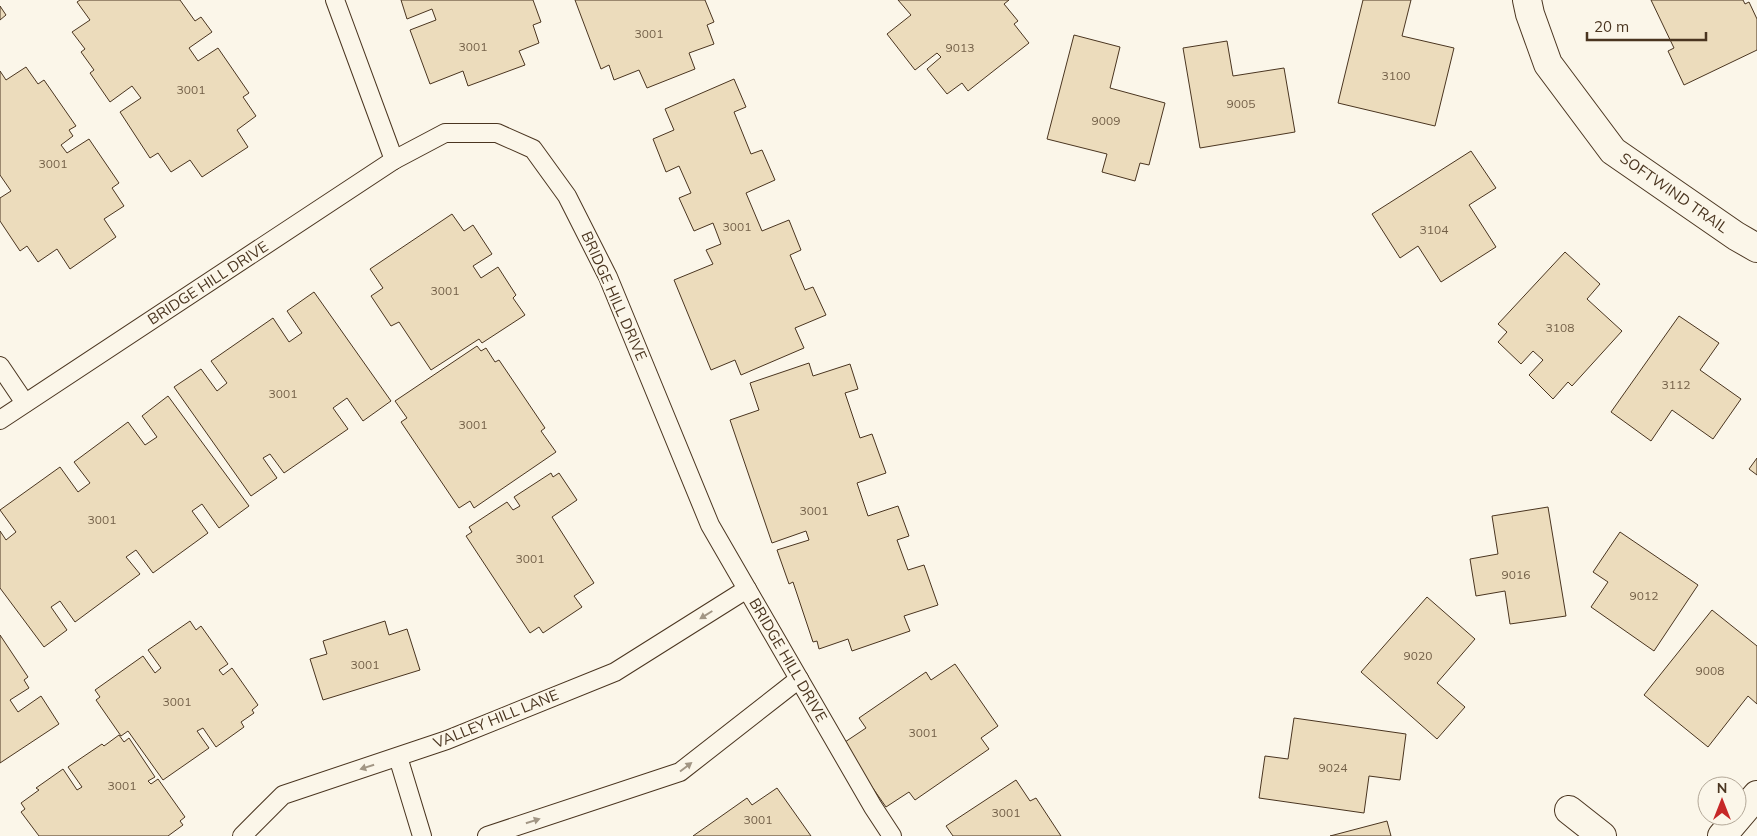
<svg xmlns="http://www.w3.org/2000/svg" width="1757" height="836" font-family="Mulish,sans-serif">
<rect width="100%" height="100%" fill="#fbf6e9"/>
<g fill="#ecdcbc" stroke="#4a3520">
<path d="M80 0H180L195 21 201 17 212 32 189 48 198 61 218 48 249 93 243 97 256 116 237 130 248 147 202 177 190 160 171 172 158 153 150 158 120 112 141 98 132 86 110 102 90 73 94 70 81 52 85 49 72 32 90 20 77 2Z"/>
<path d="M401 0H533L541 22 533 25 539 43 519 51 525 65 468 86 463 71 430 84 410 30 436 20 432 9 407 19Z"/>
<path d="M575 0H705L714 22 707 25 714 44 689 53 695 69 647 88 639 70 614 80 609 65 601 69Z"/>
<path d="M898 0H1009L1004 4 1018 21 1014 24 1029 43 968 91 962 83 947 94 927 69 941 57 937 53 915 70 887 34 911 15Z"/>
<path d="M1363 0H1411L1402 36 1454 48 1435 126 1338 103Z"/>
<path d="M1651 0H1743L1745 4 1749 2 1757 19V50L1684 85 1668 51 1674 48Z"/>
<path d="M0 6 6 15 0 20Z"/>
<path d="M1074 35 1120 47 1110 88 1165 103 1149 165 1140 163 1135 181 1102 172 1107 154 1047 139Z"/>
<path d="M1227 41 1233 76 1284 68 1295 132 1200 148 1183 48Z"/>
<path d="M26 67 38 84 44 80 76 126 69 130 73 136 61 145 67 153 89 139 119 183 112 188 124 206 104 219 116 237 70 269 57 249 38 262 27 246 20 251 0 221V198L11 191 0 175V71L6 80Z"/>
<path d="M734 79 746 107 734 112 751 154 762 150 775 180 746 193 762 231 789 220 801 250 790 255 805 290 813 287 826 315 795 328 804 348 741 375 735 360 711 370 674 280 713 264 706 250 721 244 713 223 694 231 679 198 691 193 679 166 666 172 653 139 674 130 665 109Z"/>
<path d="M1471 151 1496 188 1469 205 1496 247 1441 282 1418 246 1400 258 1372 214Z"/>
<path d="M452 214 464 231 473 225 492 254 473 266 481 278 498 267 516 295 513 298 525 315 482 343 479 339 431 370 399 322 391 326 371 296 383 288 370 269Z"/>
<path d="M1565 252 1600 284 1587 299 1622 331 1572 386 1568 382 1553 399 1529 375 1543 360 1533 351 1521 364 1498 342 1507 332 1498 324Z"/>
<path d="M314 292 391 401 363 421 347 398 333 408 348 429 284 473 270 454 263 458 277 478 251 496 174 387 201 369 217 391 227 383 211 361 273 318 289 342 302 333 287 311Z"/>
<path d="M1679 316 1719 343 1700 370 1741 399 1713 439 1672 410 1651 441 1611 412Z"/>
<path d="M477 346 481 351 486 348 495 362 499 360 545 428 541 431 556 452 474 508 470 501 459 508 401 422 407 418 395 401Z"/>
<path d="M809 363 813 376 850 364 858 389 845 393 860 438 872 434 886 473 857 483 868 516 898 506 909 536 897 540 908 570 924 565 938 605 904 616 910 631 852 651 848 639 819 649 817 641 813 642 793 582 789 584 777 550 809 540 806 531 772 543 730 420 759 410 750 383Z"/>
<path d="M168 396 249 506 219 528 202 504 192 511 208 533 153 573 136 550 126 557 140 574 75 622 60 601 51 607 67 630 44 647 0 588V531L6 540 16 532 0 510 60 467 78 492 90 483 74 462 128 422 145 445 157 437 142 416Z"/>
<path d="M1757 458V475L1749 469Z"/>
<path d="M551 473 553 477 559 473 577 500 552 517 594 583 574 596 582 607 543 633 539 627 530 633 466 536 472 532 469 527 507 502 513 510 520 506 514 497Z"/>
<path d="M1548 507 1566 616 1510 624 1505 591 1476 596 1470 559 1498 554 1492 516Z"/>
<path d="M1620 532 1698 585 1654 651 1591 607 1608 582 1593 572Z"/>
<path d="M1427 597 1475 639 1437 683 1465 707 1437 739 1361 672Z"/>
<path d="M1712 610 1757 646V704L1748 696 1708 747 1644 695Z"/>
<path d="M190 621 196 630 201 626 228 664 219 670 223 675 232 668 258 705 252 710 254 713 241 722 244 727 216 747 203 728 197 731 209 748 163 780 128 731 121 736 96 700 100 697 95 690 143 656 155 673 161 668 148 650Z"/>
<path d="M385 621 389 635 407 629 420 670 323 700 310 659 327 654 323 641Z"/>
<path d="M0 635 28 677 24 680 29 688 10 700 18 712 41 696 59 724 0 763Z"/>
<path d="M955 664 998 726 981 738 989 749 915 800 909 792 886 807 842 744 866 728 859 718 926 672 931 680Z"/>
<path d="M1294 718 1406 734 1400 780 1369 776 1364 813 1259 798 1265 756 1288 759Z"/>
<path d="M119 735 124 742 129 738 155 777 148 781 151 784 158 779 185 817 180 821 183 825 168 836H39L21 812 25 809 21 803 39 790 36 788 63 769 77 790 82 787 68 767 102 744 104 746Z"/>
<path d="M1016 780 1030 801 1036 798 1061 836H953L946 826Z"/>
<path d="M777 788 811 836H693L747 798 752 805Z"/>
<path d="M1387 821 1391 836H1330Z"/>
</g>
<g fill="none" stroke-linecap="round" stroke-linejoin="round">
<defs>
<g id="service">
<path d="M335 0 394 160"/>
<path d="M0 366 25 403"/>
<path d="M0 420 394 160 445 133H497L533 149 567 196 608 277 710 525 873 807 892 836"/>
<path d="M398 757 422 836"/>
<path d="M242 836 283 795 447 740 615 672 747 589"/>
<path d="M487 836 680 772 799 679"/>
</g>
<g id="minor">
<path d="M1527 0 1530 14 1548 64 1613 151 1736 236 1757 248"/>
<path d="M1569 810 1602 836"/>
</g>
<path id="tertiary" d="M1722 836 1757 795"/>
</defs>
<use href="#service" stroke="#4a3520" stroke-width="20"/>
<use href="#minor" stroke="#4a3520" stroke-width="30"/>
<use href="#tertiary" stroke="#4a3520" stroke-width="30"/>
<use href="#service" stroke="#fbf6e9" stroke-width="18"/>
<use href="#minor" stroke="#fbf6e9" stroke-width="28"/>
<use href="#tertiary" stroke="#fbf6e9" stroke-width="28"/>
</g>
<defs><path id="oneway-solid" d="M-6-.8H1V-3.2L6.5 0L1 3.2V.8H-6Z" transform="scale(1.25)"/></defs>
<g fill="#a29684">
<use href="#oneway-solid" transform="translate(706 615) rotate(148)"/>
<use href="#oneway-solid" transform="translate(367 767) rotate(162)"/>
<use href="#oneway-solid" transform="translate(686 767) rotate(-37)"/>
<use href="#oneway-solid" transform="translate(533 821) rotate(-18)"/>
</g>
<g text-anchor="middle" stroke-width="4" stroke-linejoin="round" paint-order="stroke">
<g font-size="12" fill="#725f47">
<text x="649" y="38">3001</text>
<text x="473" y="51">3001</text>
<text x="960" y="52">9013</text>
<text x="1396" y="80">3100</text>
<text x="191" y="94">3001</text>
<text x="1241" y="108">9005</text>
<text x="1106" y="125">9009</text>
<text x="53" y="168">3001</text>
<text x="737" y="231">3001</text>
<text x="1434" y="234">3104</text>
<text x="445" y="295">3001</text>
<text x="1560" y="332">3108</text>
<text x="1676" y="389">3112</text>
<text x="283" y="398">3001</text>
<text x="473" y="429">3001</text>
<text x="814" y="515">3001</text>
<text x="102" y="524">3001</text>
<text x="530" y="563">3001</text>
<text x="1516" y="579">9016</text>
<text x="1644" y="600">9012</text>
<text x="1418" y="660">9020</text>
<text x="365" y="669">3001</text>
<text x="1710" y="675">9008</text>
<text x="177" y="706">3001</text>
<text x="923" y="737">3001</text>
<text x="1333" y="772">9024</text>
<text x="122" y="790">3001</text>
<text x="1006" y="817">3001</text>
<text x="758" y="824">3001</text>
</g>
<g font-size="15" fill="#4a3520" stroke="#fbf6e9">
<text transform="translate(1674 193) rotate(35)" y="5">SOFTWIND TRAIL</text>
<text transform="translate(208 283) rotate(-33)" y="5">BRIDGE HILL DRIVE</text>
<text transform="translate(614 296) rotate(66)" y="5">BRIDGE HILL DRIVE</text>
<text transform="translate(788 660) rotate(60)" y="5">BRIDGE HILL DRIVE</text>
<text transform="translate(496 719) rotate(-22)" y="5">VALLEY HILL LANE</text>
</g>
</g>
<g transform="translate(1722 801)"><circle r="24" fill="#fbf6e9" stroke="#b4a999"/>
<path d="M0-4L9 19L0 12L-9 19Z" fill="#c62828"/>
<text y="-8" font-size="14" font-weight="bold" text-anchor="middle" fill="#4a3520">N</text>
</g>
<path d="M1587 32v8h119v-8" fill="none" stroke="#4a3520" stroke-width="2.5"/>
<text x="1594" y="32" font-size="15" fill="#4a3520" stroke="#fbf6e9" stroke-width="4" paint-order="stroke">20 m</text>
</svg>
